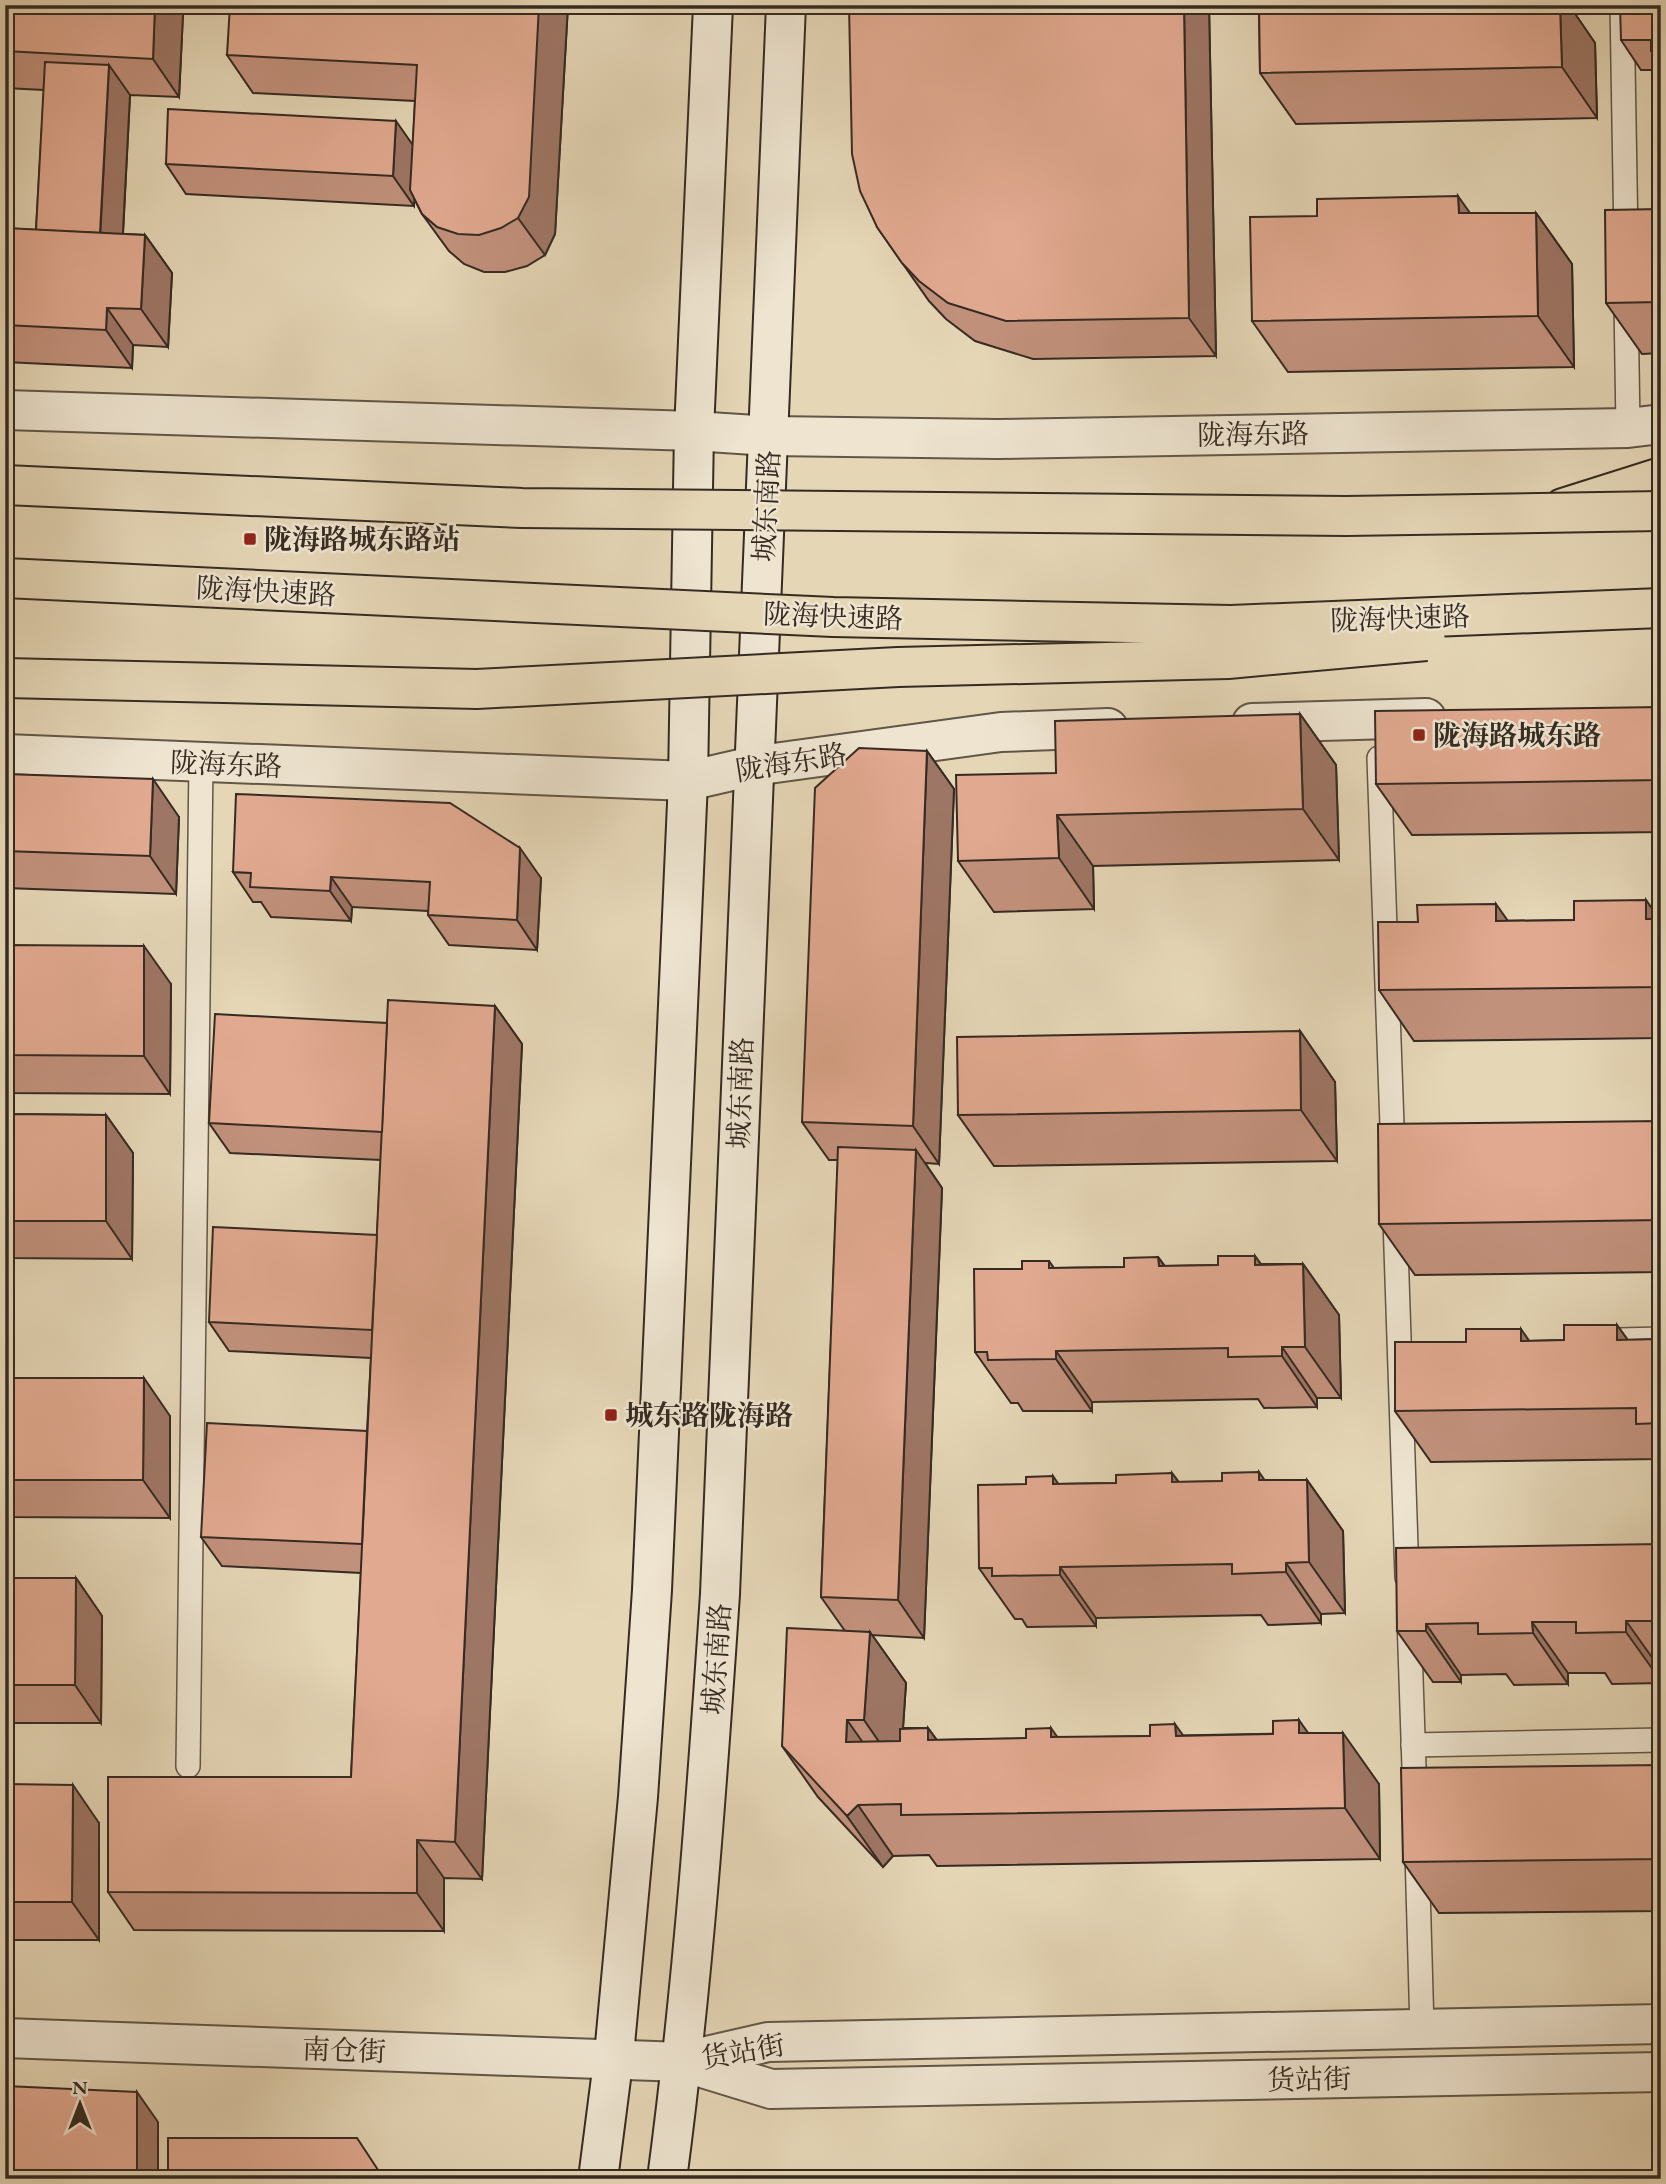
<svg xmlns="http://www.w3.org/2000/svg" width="1666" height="2184" font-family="'EB Garamond','Noto Serif SC',serif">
<rect width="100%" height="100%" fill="#e5d6b6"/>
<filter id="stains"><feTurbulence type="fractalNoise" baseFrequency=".00286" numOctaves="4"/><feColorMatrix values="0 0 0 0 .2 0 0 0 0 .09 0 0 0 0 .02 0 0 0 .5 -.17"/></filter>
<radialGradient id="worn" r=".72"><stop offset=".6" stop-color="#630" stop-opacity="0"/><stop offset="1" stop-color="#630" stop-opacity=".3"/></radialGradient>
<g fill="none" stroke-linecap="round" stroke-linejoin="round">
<defs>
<g id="service">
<path d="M1622 5 1626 240"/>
<path d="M1626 302 1628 428"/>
<path d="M1379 758 1393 1154"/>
<path d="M1395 1219 1407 1577"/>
<path d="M1619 1340 1661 1339"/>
<path d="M1409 1618 1415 1797"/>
<path d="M1413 1745 1661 1740"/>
<path d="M188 1766 201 763"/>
<path d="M1417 1852 1422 2029"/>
</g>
<g id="tertiary">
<path d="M5 410 694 431 770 436 997 439 1628 428 1661 424"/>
<path d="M1252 723 1426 718"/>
<path d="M5 754 688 781 753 766 1001 732 1108 728"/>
<path d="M5 2038 683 2062 771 2089 1661 2072"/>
<path d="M685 2061 768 2042 1661 2024"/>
</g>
<g id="secondary">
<path d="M598 2179 614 2055 638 1797 652 1590 688 781 694 431 713 5"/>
<path d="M667 2179C693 1984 707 1789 720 1594L786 5"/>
</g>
<path id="trunk" d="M1563 508 1661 477"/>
</defs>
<use href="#service" stroke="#625647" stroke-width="26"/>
<use href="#tertiary" stroke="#625647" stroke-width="42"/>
<use href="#secondary" stroke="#362b22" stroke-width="42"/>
<use href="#trunk" stroke="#362b22" stroke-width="42"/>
<use href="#service" stroke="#eee4d0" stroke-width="23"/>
<use href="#tertiary" stroke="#eee4d0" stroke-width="38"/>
<use href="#secondary" stroke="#eee4d0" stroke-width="38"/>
<use href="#trunk" stroke="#e5d6b6" stroke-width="38"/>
<defs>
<g id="trunk-bridge">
<path d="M5 485 522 508 1346 516 1661 511"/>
<path d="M5 578 833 617 1231 625 1661 608"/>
<path d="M5 678 477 689 898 667 1228 659 1426 641"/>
</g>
</defs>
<use href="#trunk-bridge" stroke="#362b22" stroke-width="42" stroke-linecap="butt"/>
<use href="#trunk-bridge" stroke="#e5d6b6" stroke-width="38"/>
</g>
<g fill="#c2917c" stroke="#362b22" stroke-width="2">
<path d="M5 5 183 14 179 97 130 95 123 234 145 235 172 273 168 347 133 345 132 368 5 362V228L36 230 44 90 5 88Z"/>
<path d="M568 5 555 234 545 255 527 266 505 272H484L464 264 449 251 422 214 414 198V206L186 194 166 164 413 145 415 101 253 93 227 55Z"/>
<path d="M1209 5 1216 356 1033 359 975 341 946 319 929 301 877 227Z"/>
<path d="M1259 5H1569L1595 43 1597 118 1296 124 1260 73Z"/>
<path d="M1661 5V70H1641L1621 40Z"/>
<path d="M1661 209V353L1642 354 1606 303Z"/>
<path d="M1470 213H1536L1572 264 1574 367 1288 372 1252 321Z"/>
<path d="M1661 707V832L1412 835 1376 784Z"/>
<path d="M1300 714 1336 765 1339 860 1093 866 1094 909 994 912 958 861 1056 773Z"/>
<path d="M927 751 954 789 939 1164 925 1163 942 1188 924 1638 872 1635 906 1683 903 1728H928L937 1740 1308 1733 1379 1784 1380 1859 937 1866 929 1855 893 1856 883 1867 818 1797 782 1746 845 1631 821 1597 838 1160H829L802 1122Z"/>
<path d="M5 774 179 817 176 894 5 888Z"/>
<path d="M233 872 541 878 537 950 449 945 428 915V911L352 907 351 921 271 917 261 902H253Z"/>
<path d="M1646 900 1659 919H1661V1038L1414 1041 1379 990 1418 922 1574 920Z"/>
<path d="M5 945 171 984 170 1094 5 1093Z"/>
<path d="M495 1006 522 1044 482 1879 444 1878V1931L134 1930 108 1892 351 1777 361 1573 222 1566 201 1537 367 1431 371 1358 229 1351 209 1322 377 1235 381 1160 230 1153 209 1123 387 1023Z"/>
<path d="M1300 1031 1335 1082 1337 1161 994 1166 958 1115Z"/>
<path d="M5 1114 106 1115 133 1153 132 1259 5 1258Z"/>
<path d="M1661 1121V1272L1415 1275 1379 1224Z"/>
<path d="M1255 1256 1261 1264H1303L1339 1315 1341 1398H1317V1407L1264 1408 1258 1399 1092 1402V1411H1023L1018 1403H1011L975 1352 1022 1269 1049 1261 1054 1268 1124 1267 1158 1257 1165 1266 1218 1265Z"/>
<path d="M1617 1325 1628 1340 1661 1339V1459L1431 1462 1395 1411 1529 1341 1564 1340Z"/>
<path d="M5 1378 170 1416V1518L5 1517Z"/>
<path d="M1172 1473 1179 1482 1307 1480 1343 1531 1345 1613 1321 1614V1623L1268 1625 1261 1615 1096 1618V1626L1027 1627 1022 1619H1015L979 1568 1058 1484 1116 1483Z"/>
<path d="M1661 1544V1683L1612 1684 1605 1673H1568V1684L1514 1685 1506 1674 1461 1675V1682H1433L1397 1631Z"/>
<path d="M5 1578H76L102 1616 101 1723H5Z"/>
<path d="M1661 1765V1911L1439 1913 1403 1862Z"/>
<path d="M5 1784 99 1823V1940H5Z"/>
</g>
<g fill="#9e7665" stroke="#362b22" stroke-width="2">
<path d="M155 5H177L183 14 179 97 153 59Z"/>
<path d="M539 5H568L555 234 545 255 518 218Z"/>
<path d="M1184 5H1209L1216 356 1189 318Z"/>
<path d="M1560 5H1569L1595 43 1597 118 1562 67Z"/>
<path d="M109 65 130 95 121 270 100 240Z"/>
<path d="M396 121 417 151 414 206 393 176Z"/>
<path d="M1458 196 1494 247 1459 213Z"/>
<path d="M1536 213 1572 264 1574 367 1538 316Z"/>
<path d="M145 235 172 273 168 347 141 309Z"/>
<path d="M107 308 133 345 132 368 106 330Z"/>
<path d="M1300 714 1336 765 1339 860 1303 809Z"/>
<path d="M927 751 954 789 939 1164 913 1126Z"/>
<path d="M153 779 179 817 176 894 150 856Z"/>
<path d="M1057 815 1093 866 1094 909 1059 858Z"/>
<path d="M520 848 541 878 537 950 517 920Z"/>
<path d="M331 877 352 907 351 921 330 891Z"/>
<path d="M1646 900 1661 922 1646 919Z"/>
<path d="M1496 904 1532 955 1496 921Z"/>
<path d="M144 946 171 984 170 1094 144 1056Z"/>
<path d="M495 1006 522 1044 482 1879 455 1842Z"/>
<path d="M1300 1031 1335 1082 1337 1161 1301 1110Z"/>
<path d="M106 1115 133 1153 132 1259 106 1221Z"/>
<path d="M916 1150 942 1188 924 1638 898 1600Z"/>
<path d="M1255 1256 1291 1307 1255 1265Z"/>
<path d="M1158 1257 1194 1308 1159 1266Z"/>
<path d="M1303 1264 1339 1315 1341 1398 1305 1347Z"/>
<path d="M1617 1325 1653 1376 1617 1340Z"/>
<path d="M1521 1329 1556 1380 1521 1341Z"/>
<path d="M1282 1347 1317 1398V1407L1282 1356Z"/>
<path d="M1056 1351 1092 1402V1411L1056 1359Z"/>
<path d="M144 1378 170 1416V1518L143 1480Z"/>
<path d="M1259 1472 1295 1523 1259 1480Z"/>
<path d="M1172 1473 1208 1524 1172 1482Z"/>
<path d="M1053 1476 1088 1527 1053 1484Z"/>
<path d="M1307 1480 1343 1531 1345 1613 1309 1562Z"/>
<path d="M1286 1563 1321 1614V1623L1286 1572Z"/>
<path d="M1060 1567 1096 1618V1626L1060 1575Z"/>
<path d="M76 1578 102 1616 101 1723 75 1685Z"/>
<path d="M1626 1621 1661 1670V1681L1626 1632Z"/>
<path d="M1532 1622 1568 1673V1684L1533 1633Z"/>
<path d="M1426 1624 1461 1675V1682L1426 1631Z"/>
<path d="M870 1632 906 1683 900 1772 864 1720Z"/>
<path d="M847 1720 883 1771 846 1742Z"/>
<path d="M1299 1720 1335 1771 1299 1733Z"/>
<path d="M1175 1724 1211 1775 1176 1736Z"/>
<path d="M928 1728 964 1779 928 1740Z"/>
<path d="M1051 1728 1087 1779 1051 1737Z"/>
<path d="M1343 1733 1379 1784 1380 1859 1345 1808Z"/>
<path d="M73 1785 99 1823V1940L72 1902Z"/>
<path d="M858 1805 893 1856 883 1867 847 1816Z"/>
<path d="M417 1840 444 1878V1931L417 1893Z"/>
<path d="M137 2092 158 2122V2179H137Z"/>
</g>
<g fill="#e1a990" stroke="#362b22" stroke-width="2">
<path d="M5 5H155L153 59 5 51Z"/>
<path d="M230 5H539L529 197 518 218 501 228 479 235 458 234 437 227 422 214 410 190 417 65 227 55Z"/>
<path d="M849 5H1184L1189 318 1006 321 948 303 919 281 902 263 877 227 860 191 852 154Z"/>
<path d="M1259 5H1560L1562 67 1260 73Z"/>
<path d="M1620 5H1661V51H1651V40H1621Z"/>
<path d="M45 62 109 65 100 233 36 230Z"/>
<path d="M168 109 396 121 393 176 166 164Z"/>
<path d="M1458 196 1459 213H1536L1538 316 1252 321 1250 217 1317 216V199Z"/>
<path d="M1661 209V302L1606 303 1605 210Z"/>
<path d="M5 228 145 235 141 309 107 308 106 330 5 325Z"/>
<path d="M1661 707V780L1376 784 1375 711Z"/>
<path d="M1300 714 1303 809 1057 815 1059 858 958 861 956 775 1056 773 1055 721Z"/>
<path d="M859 748 927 751 913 1126 802 1122 815 788Z"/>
<path d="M5 774 153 779 150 856 5 851Z"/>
<path d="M236 794 450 803 520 848 517 920 428 915 430 882 331 877 330 891 250 887 251 873 233 872Z"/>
<path d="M1646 900V919H1661V987L1379 990 1378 922H1418L1417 905 1496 904V921L1574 920V901Z"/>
<path d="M5 945 144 946V1056L5 1055Z"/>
<path d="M388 1000 495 1006 455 1842 417 1840V1893L108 1892V1777H351Z"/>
<path d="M215 1014 387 1023 382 1132 209 1123Z"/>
<path d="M1300 1031 1301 1110 958 1115 957 1037Z"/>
<path d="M5 1114 106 1115V1221H5Z"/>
<path d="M1661 1121V1220L1379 1224 1378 1124Z"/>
<path d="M838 1147 916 1150 898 1600 821 1597Z"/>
<path d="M213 1227 377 1235 372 1330 209 1322Z"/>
<path d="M1218 1256H1255V1265L1303 1264 1305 1347H1282V1356L1228 1357V1348L1056 1351V1359L988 1360 987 1352H975L974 1269H1022V1261H1049V1268L1124 1267V1258L1158 1257 1159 1266 1218 1265Z"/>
<path d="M1564 1325H1617V1340L1661 1339V1423L1636 1424V1408L1395 1411V1342H1466V1329H1521V1341L1564 1340Z"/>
<path d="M5 1378H144L143 1480H5Z"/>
<path d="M207 1423 367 1431 362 1544 201 1537Z"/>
<path d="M1259 1472V1480H1307L1309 1562 1286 1563V1572L1232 1574V1564L1060 1567V1575L992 1576V1568H979L978 1485 1026 1484V1477L1053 1476V1484L1116 1483V1475L1172 1473V1482L1222 1481V1473Z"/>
<path d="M1661 1544V1621H1626V1632L1576 1633V1622H1532L1533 1633 1478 1634V1623L1426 1624V1631H1397L1396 1548Z"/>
<path d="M5 1578H76L75 1685H5Z"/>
<path d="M787 1628 870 1632 864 1720H847L846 1742 900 1741V1729L928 1728V1740L1026 1738V1729L1051 1728V1737L1150 1736V1725L1175 1724 1176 1736 1273 1734V1721L1299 1720V1733H1343L1345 1808 901 1815V1804L858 1805 847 1816 782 1746Z"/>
<path d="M1661 1765V1859L1403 1862 1401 1768Z"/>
<path d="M5 1784 73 1785 72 1902H5Z"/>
<path d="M5 2086 137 2092V2179H5Z"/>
<path d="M168 2138H357L384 2179H168Z"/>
</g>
<g fill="#8f2418" stroke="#eee4d0" stroke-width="2.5">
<rect x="243" y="532" width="14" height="14" rx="3.5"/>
<rect x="1412" y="728" width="14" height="14" rx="3.5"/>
<rect x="604" y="1408" width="14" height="14" rx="3.5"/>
</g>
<g text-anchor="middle" stroke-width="5" stroke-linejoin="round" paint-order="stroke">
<g font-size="28" fill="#362b22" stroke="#eee4d0">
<text transform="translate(1253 434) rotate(-1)" y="10">陇海东路</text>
<text transform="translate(766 506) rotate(-87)" y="10">城东南路</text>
<text transform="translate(266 591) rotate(3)" y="10">陇海快速路</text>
<text transform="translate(833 616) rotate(2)" y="10">陇海快速路</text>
<text transform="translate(1400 618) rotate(-2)" y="10">陇海快速路</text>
<text transform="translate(791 762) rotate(-9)" y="10">陇海东路</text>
<text transform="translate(226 764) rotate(2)" y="10">陇海东路</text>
<text transform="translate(740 1093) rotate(-88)" y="10">城东南路</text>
<text transform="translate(716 1659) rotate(-86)" y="10">城东南路</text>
<text transform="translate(344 2050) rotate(2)" y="10">南仓街</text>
<text transform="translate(743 2051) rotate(-10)" y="10">货站街</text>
<text transform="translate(1309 2079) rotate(-1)" y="10">货站街</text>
</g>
<g font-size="28" font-weight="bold" fill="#362b22" stroke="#eee4d0" text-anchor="start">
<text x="264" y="549">陇海路城东路站</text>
<text x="1433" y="745">陇海路城东路</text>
<text x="625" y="1425">城东路陇海路</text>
</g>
</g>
<rect width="1666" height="2184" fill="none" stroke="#e5d6b6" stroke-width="28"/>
<rect x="7" y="7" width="1652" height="2170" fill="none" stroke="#362b22" stroke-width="3.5"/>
<rect x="14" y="14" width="1638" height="2156" fill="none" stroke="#362b22" stroke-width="2"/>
<g transform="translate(80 2104)" stroke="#eee4d0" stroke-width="5" paint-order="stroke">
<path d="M0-5L12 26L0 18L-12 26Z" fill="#362b22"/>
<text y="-10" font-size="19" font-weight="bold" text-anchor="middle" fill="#362b22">N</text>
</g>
<rect width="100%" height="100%" filter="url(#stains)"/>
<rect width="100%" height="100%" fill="url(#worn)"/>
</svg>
